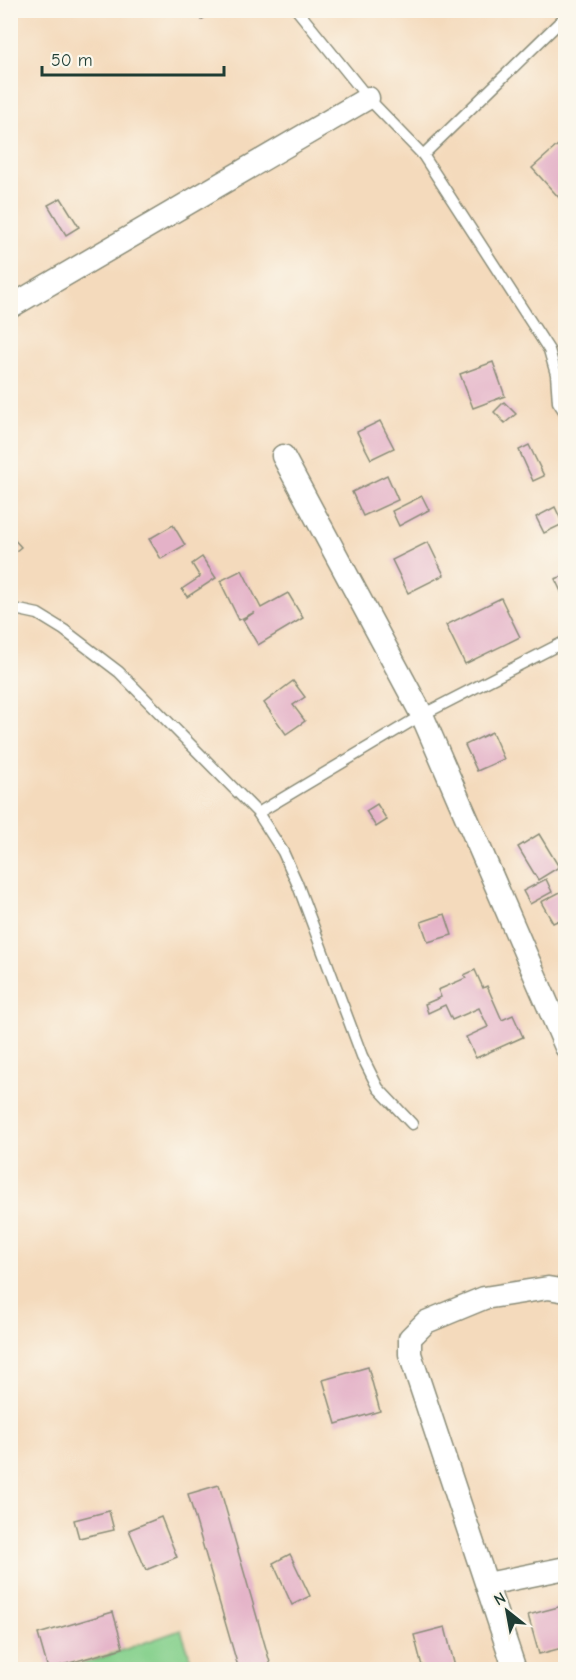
<svg xmlns="http://www.w3.org/2000/svg" width="576" height="1680" font-family="'Comic Neue',sans-serif">
<rect width="100%" height="100%" fill="#fbf7ec"/>
<filter id="ink" filterUnits="userSpaceOnUse"><feTurbulence type="fractalNoise" baseFrequency=".0167" numOctaves="2"/><feDisplacementMap in="SourceGraphic" scale="12" xChannelSelector="R" yChannelSelector="G"/><feConvolveMatrix kernelMatrix="1 2 1 2 8 2 1 2 1" color-interpolation-filters="sRGB"/></filter>
<filter id="wash" filterUnits="userSpaceOnUse"><feTurbulence type="fractalNoise" baseFrequency=".008" numOctaves="4" result="noise"/><feDisplacementMap in="SourceGraphic" scale="24" xChannelSelector="R" yChannelSelector="G"/><feGaussianBlur stdDeviation="1.35" result="paint"/><feColorMatrix in="noise" values="0 0 0 0 0 0 0 0 0 0 0 0 0 0 0 0 0 1.4 0 .05"/><feComposite in="paint" operator="in"/></filter>
<g filter="url(#wash)">
<rect width="100%" height="100%" fill="#f4dabc"/>
<path fill="#85d08c" stroke="#528660" stroke-width="1.5" d="M181 1630 194 1669H68Z"/>
<g id="blocks">
<g fill="#e4b2c8">
<path d="M196 10H217L201 20Z"/>
<path d="M558 145 566 153V198L562 201 532 168Z"/>
<path d="M61 198 79 227 66 235 48 205Z"/>
<path d="M493 362 505 396 473 408 460 374Z"/>
<path d="M504 402 516 414 505 423 494 412Z"/>
<path d="M380 421 394 448 371 459 357 432Z"/>
<path d="M529 445 544 476 533 481 519 450Z"/>
<path d="M387 475 398 500 363 516 352 492Z"/>
<path d="M422 496 429 510 399 526 392 511Z"/>
<path d="M555 507 563 524 544 533 536 517Z"/>
<path d="M173 525 185 545 161 559 149 539Z"/>
<path d="M10 535 21 547 10 556Z"/>
<path d="M428 542 444 575 408 593 392 560Z"/>
<path d="M202 557 216 578 187 597 182 589 200 577 192 564Z"/>
<path d="M242 570 261 608 288 593 303 618 258 645 243 620 255 612 239 620 220 581Z"/>
<path d="M566 575V602L555 579Z"/>
<path d="M501 598 520 637 465 664 446 625Z"/>
<path d="M293 681 305 697 293 705 305 721 286 734 264 703Z"/>
<path d="M492 732 504 759 477 771 465 745Z"/>
<path d="M377 804 387 820 376 827 366 811Z"/>
<path d="M539 834 559 867 538 880 518 847Z"/>
<path d="M546 879 552 892 530 904 523 891Z"/>
<path d="M566 889V917L553 923 541 902Z"/>
<path d="M445 914 452 935 428 942 421 922Z"/>
<path d="M475 970 483 988 487 986 502 1020 513 1015 523 1037 476 1058 466 1037 488 1027 479 1008 452 1020 445 1005 428 1013 425 1004 441 997 438 990 466 978 464 975Z"/>
<path d="M368 1367 380 1411 336 1424 323 1380Z"/>
<path d="M219 1485 271 1666 259 1670H239L188 1494Z"/>
<path d="M109 1511 114 1530 79 1538 74 1520Z"/>
<path d="M161 1517 177 1557 146 1570 129 1530Z"/>
<path d="M290 1554 310 1596 292 1605 273 1563Z"/>
<path d="M566 1605V1647L539 1654 528 1615Z"/>
<path d="M113 1612 123 1648 48 1669 38 1634Z"/>
<path d="M445 1627 455 1667 443 1670H423L414 1635Z"/>
</g>
</g>
</g>
<g filter="url(#ink)">
<use href="#blocks" fill-opacity="0" stroke="#8a8c78" stroke-width="1.5"/>
<g fill="none" stroke-linecap="round" stroke-linejoin="round">
<defs>
<g id="lane">
<path d="M297 10 368 98 423 155 549 350 556 374 558 402 566 414"/>
<path d="M423 155 566 16"/>
<path d="M10 608 38 614 64 630 119 672 258 813 283 852 297 883 362 1056 378 1088 412 1124"/>
<path d="M258 813 422 715 566 641"/>
</g>
<g id="street">
<path d="M10 307 368 98"/>
<path d="M283 456 422 715 566 1047"/>
<path d="M487 1584 566 1568"/>
<path d="M515 1670 410 1354V1338L426 1322 484 1298 548 1288 566 1291"/>
</g>
</defs>
<use href="#lane" stroke="#8a8c78" stroke-width="13"/>
<use href="#street" stroke="#8a8c78" stroke-width="25"/>
<use href="#lane" stroke="#fff" stroke-width="10"/>
<use href="#street" stroke="#fff" stroke-width="22"/>
</g>
</g>
<rect width="576" height="1680" fill="none" stroke="#fbf7ec" stroke-width="36"/>
<g transform="translate(507 1611) rotate(329)" stroke="#fbf7ec" stroke-width="4.5" paint-order="stroke">
<path d="M0-4.5L10 22L0 15L-10 22Z" fill="#1f3d34"/>
<text y="-9" font-size="16" font-weight="bold" text-anchor="middle" fill="#1f3d34">N</text>
</g>
<path d="M42 66v9h182v-9" fill="none" stroke="#1f3d34" stroke-width="3"/>
<text x="51" y="66" font-size="18" fill="#1f3d34" stroke="#fbf7ec" stroke-width="4.5" paint-order="stroke">50 m</text>
</svg>
